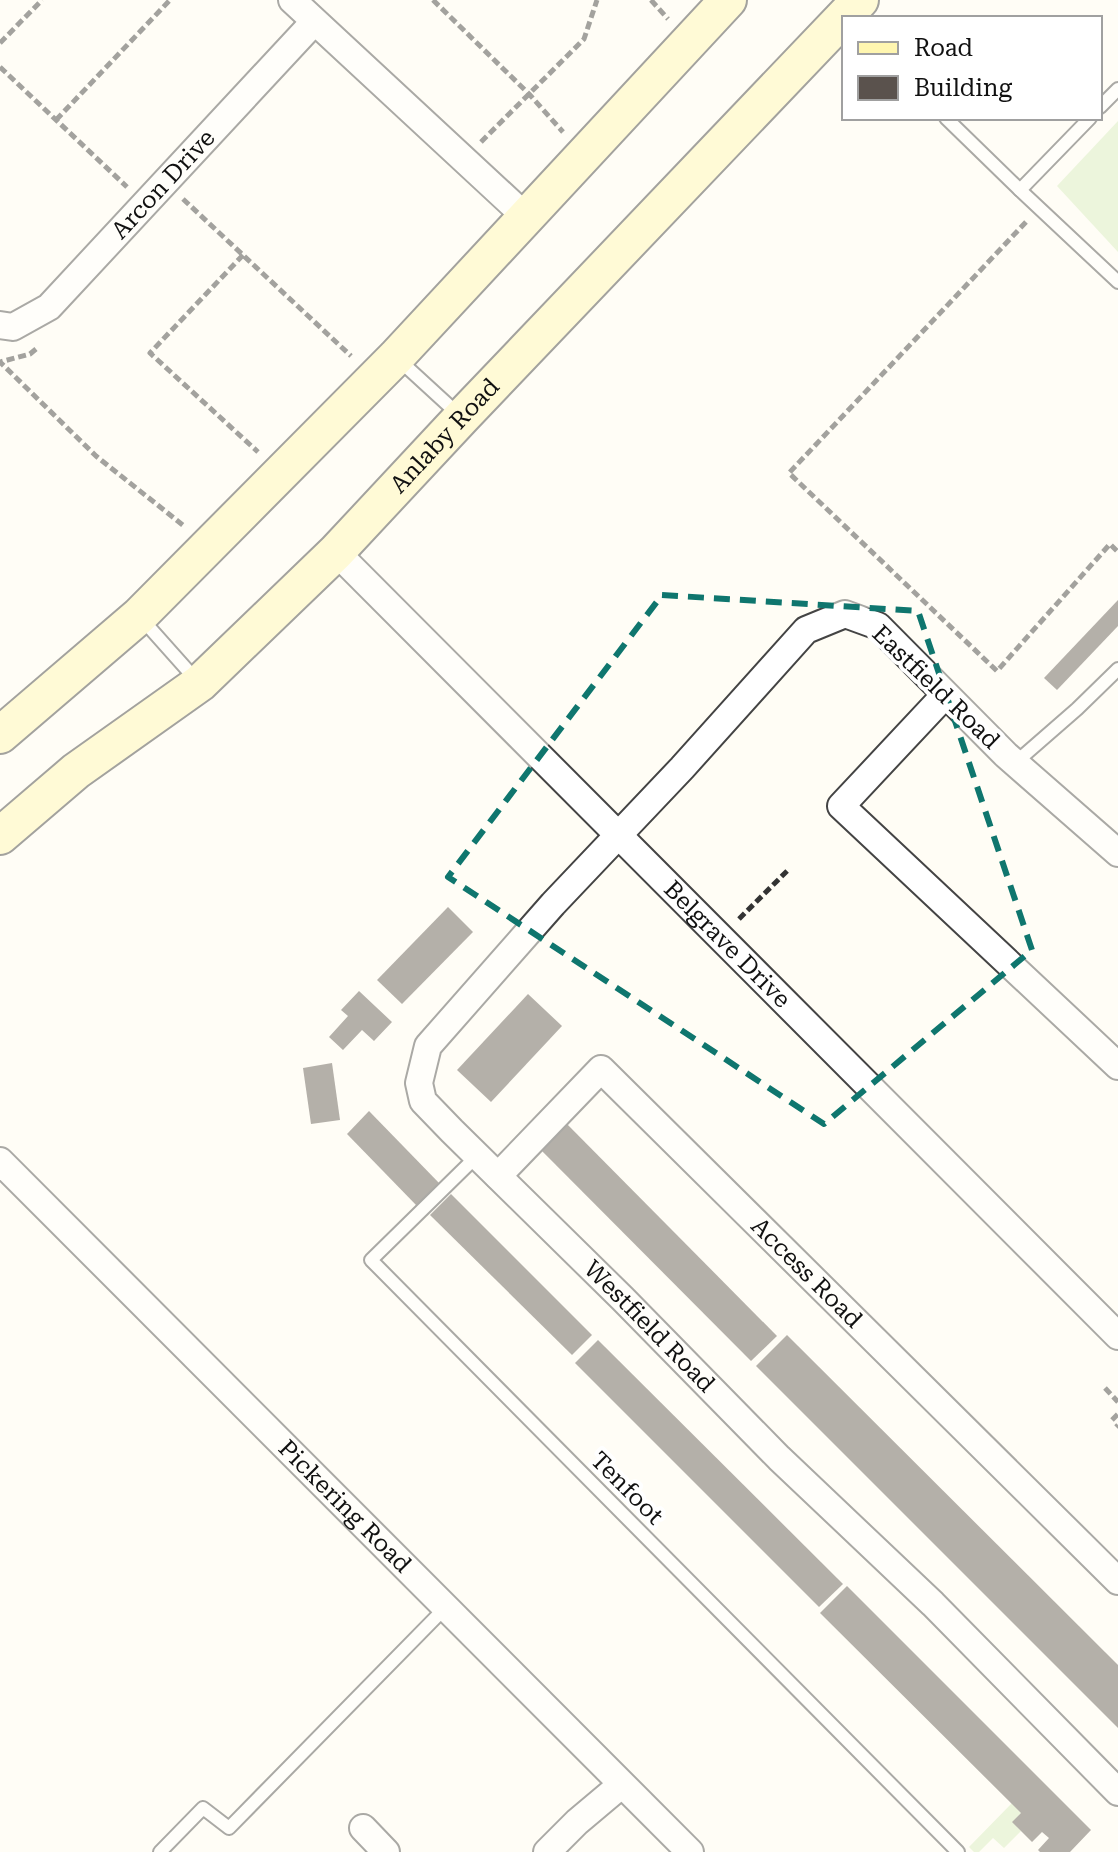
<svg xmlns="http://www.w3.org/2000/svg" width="1118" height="1852" font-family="'Roboto Serif',serif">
<rect width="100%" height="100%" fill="#fffdf5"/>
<g fill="#d5ebbd">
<path d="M1118 121V252L1057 186Z"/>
<path d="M1012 1803 1021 1813 1013 1822 1021 1831 1004 1848 993 1838 979 1852H974L969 1847Z"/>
</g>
<g fill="#5a524d">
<path d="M1118 600V626L1057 690 1044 678Z"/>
<path d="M448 907 473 932 402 1004 377 980Z"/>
<path d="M359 991 392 1022 374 1041 362 1030 343 1050 329 1037 348 1016 341 1010Z"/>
<path d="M528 994 562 1026 491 1102 457 1070Z"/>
<path d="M332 1063 340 1120 311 1124 303 1068Z"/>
<path d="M369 1111 440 1184 417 1206 347 1134Z"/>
<path d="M562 1119 777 1336 751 1361 536 1145Z"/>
<path d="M451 1194 592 1335 572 1355 430 1215Z"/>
<path d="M787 1335 1118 1665V1728L756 1366Z"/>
<path d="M598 1340 843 1584 819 1607 575 1363Z"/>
<path d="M847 1586 1091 1830 1070 1852H1040L1038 1850 1049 1838 1042 1832 1032 1842 1012 1822 1021 1813 820 1613Z"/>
</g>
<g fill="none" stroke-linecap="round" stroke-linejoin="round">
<defs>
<g id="lane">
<path d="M1100 107 1118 89"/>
<path d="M946 118 1020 190 1090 118"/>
<path d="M1020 190 1118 282"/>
<path d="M398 359 458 414"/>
<path d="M141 618 198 682"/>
<path d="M1015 763 1077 709 1118 669"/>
<path d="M478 1155 371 1260 958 1852"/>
<path d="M160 1852 203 1808 229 1828 446 1607"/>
</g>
<g id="street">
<path d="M292 0 526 217"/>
<path id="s1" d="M0 325 13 327 49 307 314 22"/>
<path id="s2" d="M336 552 1118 1336"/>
<path d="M945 695 841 806 1118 1066"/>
<path id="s3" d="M1118 853 1006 755 878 626 845 614 806 630 682 768 553 904 428 1046 419 1083 423 1101 452 1131 623 1299 779 1458 933 1604 1118 1792"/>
<path id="s4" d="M0 1161 690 1852"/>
<path id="s5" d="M498 1176 601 1069 1118 1581"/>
<path d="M363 1828 386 1852"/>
<path d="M547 1852 577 1822 621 1785"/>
</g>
<g id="secondary">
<path d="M0 735 139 616 396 357 728 0"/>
<path id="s6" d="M0 836 76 771 200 683 336 552 462 417 860 0"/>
</g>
</defs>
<use href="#lane" stroke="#444" stroke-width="16"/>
<use href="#street" stroke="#444" stroke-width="30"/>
<use href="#secondary" stroke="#333" stroke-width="40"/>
<g stroke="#333" stroke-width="5" stroke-dasharray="8 4" stroke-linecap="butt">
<path d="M433 0 529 94 563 132"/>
<path d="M651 0 668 19"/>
<path d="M0 43 42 0"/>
<path d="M0 67 127 187"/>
<path d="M56 120 170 0"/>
<path d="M481 142 584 39 597 0"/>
<path d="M183 199 351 356"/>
<path d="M1026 222 789 473 997 671 1110 544 1118 552"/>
<path d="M243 255 150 353 258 452"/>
<path d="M36 349 30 354 0 362 96 456 184 526"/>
<path d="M739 919 789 869"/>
<path d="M1105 1388 1118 1402"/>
<path d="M1112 1420 1118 1414"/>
<path d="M1116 1427 1118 1425"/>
</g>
<use href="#lane" stroke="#fff" stroke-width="12"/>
<use href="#street" stroke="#fff" stroke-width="26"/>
<use href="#secondary" stroke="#fff6b0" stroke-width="36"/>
</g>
<path d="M0 0H1118V1852H0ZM662 595 918 611 1032 950 824 1124 448 877Z" fill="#fffdf5" fill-opacity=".55" fill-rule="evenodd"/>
<path fill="none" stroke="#0f766e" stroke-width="6" stroke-dasharray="16 10" stroke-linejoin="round" d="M662 595 918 611 1032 950 824 1124 448 877Z"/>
<g text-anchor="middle" stroke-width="8" stroke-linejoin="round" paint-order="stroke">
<g font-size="24" fill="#111" stroke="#fff">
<text dy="8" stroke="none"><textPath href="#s1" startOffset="222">Arcon Drive</textPath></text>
<text dy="8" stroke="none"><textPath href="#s6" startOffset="600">Anlaby Road</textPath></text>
<text transform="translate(936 687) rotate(44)" y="8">Eastfield Road</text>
<text dy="8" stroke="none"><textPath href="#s2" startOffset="554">Belgrave Drive</textPath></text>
<text dy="8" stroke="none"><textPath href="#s5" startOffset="438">Access Road</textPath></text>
<text dy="8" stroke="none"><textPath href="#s3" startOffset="1346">Westfield Road</textPath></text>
<text transform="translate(627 1488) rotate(45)" y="8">Tenfoot</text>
<text dy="8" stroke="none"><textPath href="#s4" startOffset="488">Pickering Road</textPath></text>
</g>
</g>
<rect x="842" y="16" width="260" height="104" fill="#ffffff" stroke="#a0a0a0" stroke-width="2"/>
<rect x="858" y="42" width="40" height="12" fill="#fff6b0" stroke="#a0a0a0" stroke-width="2"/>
<text x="914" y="56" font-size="24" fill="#111111">Road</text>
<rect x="858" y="76" width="40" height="24" fill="#5a524d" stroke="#a0a0a0" stroke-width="2"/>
<text x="914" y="96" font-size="24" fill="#111111">Building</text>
</svg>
